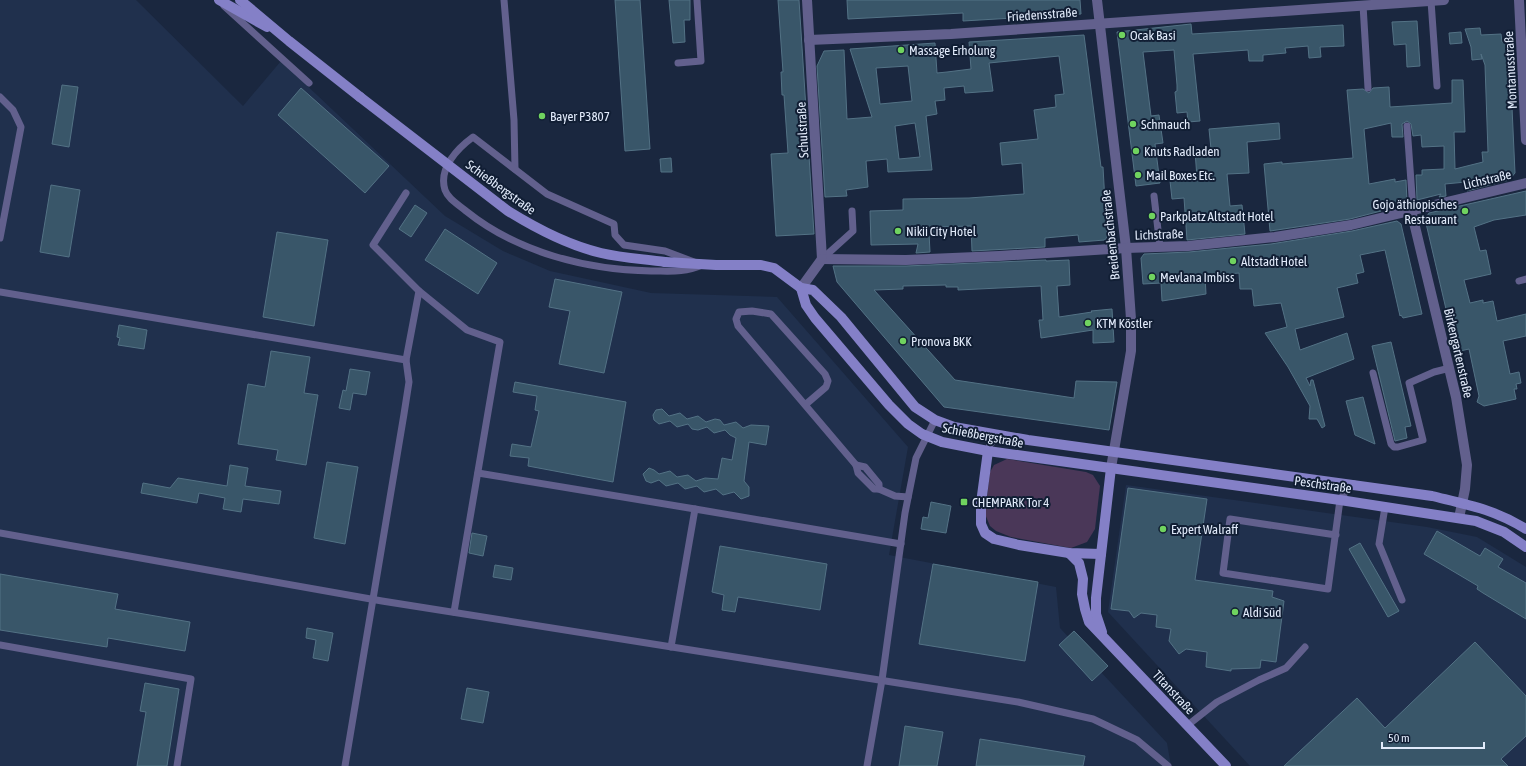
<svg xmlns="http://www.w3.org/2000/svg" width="1526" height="766" font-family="'Asap Condensed',sans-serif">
<rect width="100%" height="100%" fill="#1a273f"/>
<g fill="#20304d">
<path d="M0 0H136L243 106 281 61 445 216 503 251 550 271 651 293 777 297 908 447 889 555 1056 587 1060 628 1167 743 1171 766H0Z"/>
<path d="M1126 485 1427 527 1477 537 1526 567V766H1250L1108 612Z"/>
</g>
<path fill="#4a3758" d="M1007 459 1086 472 1093 475 1100 486 1095 529 1087 542 1071 548 1011 537 996 531 990 526 985 514 990 472 994 465Z"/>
<g fill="#395669" stroke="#537285" fill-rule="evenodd">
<path d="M615 0H640L650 149 625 151Z"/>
<path d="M669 0H690V20H684L685 42 673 43Z"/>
<path d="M778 0H799L814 234 776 236 771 154 788 153 784 95H782L781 72H783Z"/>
<path d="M847 0H1080L1081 14 963 21V13L848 19Z"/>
<path d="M1417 21 1420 66 1407 67 1406 44 1394 45 1392 22Z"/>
<path d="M1191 24 1192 34 1343 25 1344 46 1320 47 1321 57 1309 58 1308 46 1285 48 1286 53 1263 55V61H1249L1248 50 1193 54 1200 121 1188 122 1187 112 1177 113 1175 92 1177 91V85L1174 50 1143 52 1151 116 1159 115 1163 143 1155 144 1160 183 1136 186 1117 32Z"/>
<path d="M1480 28 1481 35 1501 34 1502 42H1509L1515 173 1509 180 1467 191 1466 182 1445 184 1446 196 1439 197 1441 194 1417 200 1416 175H1422V170L1444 169V146L1422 147 1421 135 1413 136 1411 124 1407 121 1402 124 1403 137H1392L1391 123 1364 129 1369 184 1395 179V182L1406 180 1407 202 1378 209 1381 211 1350 219 1270 231 1264 164 1282 162V164L1353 158 1347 90 1363 89 1369 93 1373 88 1389 87 1390 107 1452 103V80H1463L1465 132H1454L1455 169 1483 162 1482 152H1488L1485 65 1481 54 1482 59 1472 60 1471 47 1465 29Z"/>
<path d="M1461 32 1462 43 1450 44 1449 33Z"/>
<path d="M1084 35 1101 167H1103L1107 237 1105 240 1079 242 1078 235 1045 238V247L972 251 971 226 934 227V233H929L930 252 916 253 918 244 871 245 870 211 903 210V199L969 198 1024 194 1022 163 1002 165 1000 143 1038 139 1034 110 1056 107 1055 95 1064 94 1059 56 989 63 993 91 965 93 964 86 944 88 945 100 935 101 937 114 926 116 932 170 888 172 887 159 866 161 868 187 846 190 847 196 825 197 817 66 824 51 844 50 847 119 872 117 850 49 935 43 937 73 947 72 971 69 969 42ZM908 66 912 101 880 104 876 68ZM915 123 920 157 899 159 895 126Z"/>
<path d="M62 85 78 87 69 147 52 144Z"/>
<path d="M301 88 389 166 365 193 278 115Z"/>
<path d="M1279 123 1280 139 1247 142 1249 173 1227 174 1230 206 1242 205 1245 234 1187 240 1184 198 1172 199 1170 181 1197 178 1195 151 1211 149 1209 129Z"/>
<path d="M671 158 672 172H661L660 159Z"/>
<path d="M51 185 80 190 69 257 40 252Z"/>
<path d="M1526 191V215L1494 220 1474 227 1480 251 1486 250 1491 274 1464 280 1470 303 1483 300V303L1493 301 1497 321 1526 314V336L1503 341 1510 374 1519 372 1521 383 1516 384 1517 389H1514L1516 399 1484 406 1477 402 1479 396 1469 349 1456 352 1425 219 1429 213Z"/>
<path d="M415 205 427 213 411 237 399 229Z"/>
<path d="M1397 221 1401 224 1422 314 1403 318 1401 315 1400 316 1385 250 1360 255 1364 272 1356 274 1358 283 1337 288 1344 317 1295 329 1300 350 1347 333 1354 359 1306 378 1310 386 1311 380H1313L1325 426 1322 428 1317 419H1309L1310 406 1288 367 1265 333 1287 327 1281 303 1254 306 1252 289H1240L1239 273 1205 276 1206 294 1162 301 1161 283 1143 284 1141 258 1144 254 1189 252 1271 244 1352 231Z"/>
<path d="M445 229 497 263 478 294 425 260Z"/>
<path d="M277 232 328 240 314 326 263 317Z"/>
<path d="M1046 260V261L1069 260 1070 285 1057 286 1059 317 1092 312 1091 311 1112 309 1114 342 1093 343V330L1041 338 1039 320H1043L1041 286 958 290V287H946V285L903 286V289L874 290 955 380 1074 398 1076 381 1117 382 1109 430 944 407 837 282 833 266H906Z"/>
<path d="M555 279 622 292 604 373 559 364 570 311 549 307Z"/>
<path d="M119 325 147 330 144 349 118 345 120 338 117 337Z"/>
<path d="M1391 342 1411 426 1405 427 1407 438 1395 441 1372 346Z"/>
<path d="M271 351 310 357 304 393 318 395 306 465 276 460 278 450 238 444 248 384 265 387Z"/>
<path d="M350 369 370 372 366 395 353 393 350 410 339 408 343 390 346 391Z"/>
<path d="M515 382 626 402 613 482 528 466 529 458 510 456 512 444 531 447 539 411 535 410 537 396 513 392Z"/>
<path d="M1363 397 1375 444 1355 435 1346 401Z"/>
<path d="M662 409 669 416 680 413 687 419 698 416 706 422 715 419 720 420 724 425 736 422 743 428 751 425 769 426 766 445 749 442 744 481 749 487V496L741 499 734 492 723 495 716 489 704 492 697 486 685 489 678 483 666 486 659 480 651 483 646 481 643 474 649 468 654 470 659 474 670 471 677 477 688 475 696 481 705 478 718 479 722 458 732 460 736 438 730 435 725 430 714 433 707 427 698 430 692 429 688 424 677 427 670 421 659 424 654 420 653 415 656 410Z"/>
<path d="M327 462 358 467 345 544 314 538Z"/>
<path d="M230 465 248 468 245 486 281 491 279 504 243 499 241 512 223 509 225 498 199 493 197 503 141 493 143 483 170 488 178 478 227 486Z"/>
<path d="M1128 488 1207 499 1195 580 1273 591 1272 597 1284 601 1276 662 1261 660 1260 668 1231 669V671L1206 667 1207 652 1186 649 1179 654 1169 641 1171 629 1156 627 1157 615 1141 613 1134 618 1129 611 1111 609Z"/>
<path d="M931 502 951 506 946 533 921 529 923 517 928 518Z"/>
<path d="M1437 531 1480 556 1485 548 1503 559 1498 567 1526 583V619L1483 593 1477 589 1478 586 1424 554Z"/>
<path d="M472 533 487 536 483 556 469 553Z"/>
<path d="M1360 543 1399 611 1388 617 1349 549Z"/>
<path d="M720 546 827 564 820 610 738 597 735 612 722 610 724 595 712 592Z"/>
<path d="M933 564 1038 582 1025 661 919 644Z"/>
<path d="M495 565 513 568 511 580 493 577Z"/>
<path d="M0 574 118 594 115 609 190 622 185 651 108 638 107 647 0 630Z"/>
<path d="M307 628 333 633 328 661 313 658 316 640 306 638Z"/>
<path d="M1074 631 1108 666 1092 681 1059 645Z"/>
<path d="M1475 642 1526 696V736L1501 759 1508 766H1284L1357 698 1385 728Z"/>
<path d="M145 683 179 689 167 766H137L146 712 140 711Z"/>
<path d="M467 688 489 692 483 723 461 719Z"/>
<path d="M905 726 943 732 937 766H899Z"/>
<path d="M980 739 1085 756 1083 766H976Z"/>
</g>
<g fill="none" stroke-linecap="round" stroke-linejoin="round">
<g stroke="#62608d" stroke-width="7">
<path d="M504 0 514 120 515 169"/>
<path d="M1431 1 1437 86"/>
<path d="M1363 5 1368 88"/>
<path d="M224 6 309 83"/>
<path d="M678 63 701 61 697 0"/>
<path d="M0 97 13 110 21 127 0 238"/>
<path d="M1407 126 1413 210"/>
<path d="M473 137 547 194 614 224 615 235 624 245 665 251 702 265C684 273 670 271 651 271 586 270 517 252 466 211 459 205 448 199 445 190 438 168 458 148 473 137Z"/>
<path d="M1154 196 1160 247"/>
<path d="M822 259 853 231 852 211"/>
<path d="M1519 281 1526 279"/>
<path d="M419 291 467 330 500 342 454 612"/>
<path d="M0 292 406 360 419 291 373 245 406 193"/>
<path d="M1373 373 1391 444 1394 447H1398L1423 440 1409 383 1434 372 1450 368"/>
<path d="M805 405 826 387 828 381 825 374 771 314 752 311 739 312 736 319 738 326 856 465 858 473 874 489H879L895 496 908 497"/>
<path d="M988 451 990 444 1000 436"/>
<path d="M856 465 865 467 879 484V489"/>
<path d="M478 473 695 509 671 647"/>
<path d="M1385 507 1379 544 1402 600"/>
<path d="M695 509 901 544"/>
<path d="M0 533 382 601 1018 702 1093 719 1137 740 1168 766"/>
<path d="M1336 535 1230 519 1223 573 1328 589 1340 500 1346 491 1354 484"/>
<path d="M0 645 191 679 177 766"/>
<path d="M1188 725 1217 702 1259 680 1286 668 1305 647"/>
<path d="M345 766 404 414 409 382 406 360"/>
<path d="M867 766 882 680 905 513 916 458 935 420"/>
</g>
<g stroke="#62608d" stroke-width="10">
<path d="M807 0 822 259"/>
<path d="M1097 0 1126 248 1131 319V351L1111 468"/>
<path d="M1519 0 1526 140"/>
<path d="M809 40 951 34 1444 0"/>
<path d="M1411 210 1456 397 1467 465 1465 489 1459 518"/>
<path d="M822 259 906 260 999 256 1126 248 1188 246 1275 237 1351 225 1526 183"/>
<path d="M801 288 822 259"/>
</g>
<g stroke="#8480c7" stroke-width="10">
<path d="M219 0 267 27"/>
<path d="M240 0 289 41 360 97"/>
<path d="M665 262 716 265H761L774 268 801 288 813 290 841 317 915 407 935 420 954 427 1028 440 1432 496C1469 505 1493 509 1526 529"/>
<path d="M801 288 806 305 815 318 889 405 908 424 922 434 942 442 988 451 1340 500 1476 521 1504 532 1526 547"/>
<path d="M988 451 981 503V524L985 533 994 539 1019 545 1069 553 1101 554"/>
<path d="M1069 553 1079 563 1083 579 1082 594 1085 609 1089 622 1226 766"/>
<path d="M1102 632 1096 614V598L1111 468"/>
</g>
<path stroke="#8480c7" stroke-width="10" d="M360 97 508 211C537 229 567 245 601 253 622 258 644 259 665 262"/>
</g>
<g fill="#70d35f" stroke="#111e34" stroke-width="1.5">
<circle cx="1122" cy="35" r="4"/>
<circle cx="901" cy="50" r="4"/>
<circle cx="542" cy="116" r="4"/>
<circle cx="1133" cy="124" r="4"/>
<circle cx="1136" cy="151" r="4"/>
<circle cx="1138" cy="175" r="4"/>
<circle cx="1465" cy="211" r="4"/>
<circle cx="1152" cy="216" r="4"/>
<circle cx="898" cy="231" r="4"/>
<circle cx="1233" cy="261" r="4"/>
<circle cx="1152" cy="277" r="4"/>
<circle cx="1088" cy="323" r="4"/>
<circle cx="903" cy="341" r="4"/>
<rect x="960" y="498" width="8" height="8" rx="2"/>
<circle cx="1163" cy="529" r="4"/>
<circle cx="1235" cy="612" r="4"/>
</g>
<g text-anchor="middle" stroke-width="4" stroke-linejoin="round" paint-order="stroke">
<g font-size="13" fill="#e2ebfb" stroke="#111e34">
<text transform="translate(1042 14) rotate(-4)" y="5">Friedensstraße</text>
<text transform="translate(1510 70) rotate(-93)" y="5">Montanusstraße</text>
<text transform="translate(802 130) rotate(-93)" y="5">Schulstraße</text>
<text transform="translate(1487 179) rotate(-13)" y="5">Lichstraße</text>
<text transform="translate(501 187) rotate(36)" y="5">Schießbergstraße</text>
<text transform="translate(1159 234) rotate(-2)" y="5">Lichstraße</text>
<text transform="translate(1110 235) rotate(-96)" y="5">Breidenbachstraße</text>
<text transform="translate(1459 353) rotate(77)" y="5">Birkengartenstraße</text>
<text transform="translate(983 435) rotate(11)" y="5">Schießbergstraße</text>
<text transform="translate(1323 484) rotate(8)" y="5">Peschstraße</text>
<text transform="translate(1174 692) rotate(47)" y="5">Titanstraße</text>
</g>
<g font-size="13" fill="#e2ebfb" stroke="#111e34" text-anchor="start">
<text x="1130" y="40">Ocak Basi</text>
<text x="909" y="55">Massage Erholung</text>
<text x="550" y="121">Bayer P3807</text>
<text x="1141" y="129">Schmauch</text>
<text x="1144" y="156">Knuts Radladen</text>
<text x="1146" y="180">Mail Boxes Etc.</text>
<text x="1457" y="209" text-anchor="end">Gojo äthiopisches<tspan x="1457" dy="15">Restaurant</tspan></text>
<text x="1160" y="221">Parkplatz Altstadt Hotel</text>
<text x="906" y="236">Nikii City Hotel</text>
<text x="1241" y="266">Altstadt Hotel</text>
<text x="1160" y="282">Mevlana Imbiss</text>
<text x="1096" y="328">KTM Köstler</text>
<text x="911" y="346">Pronova BKK</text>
<text x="972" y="507">CHEMPARK Tor 4</text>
<text x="1171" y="534">Expert Walraff</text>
<text x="1243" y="617">Aldi Süd</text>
</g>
</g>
<path d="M1382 742v6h102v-6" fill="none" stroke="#e2ebfb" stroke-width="2"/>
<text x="1388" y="742" font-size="12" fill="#e2ebfb" stroke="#111e34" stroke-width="3" paint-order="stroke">50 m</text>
</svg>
